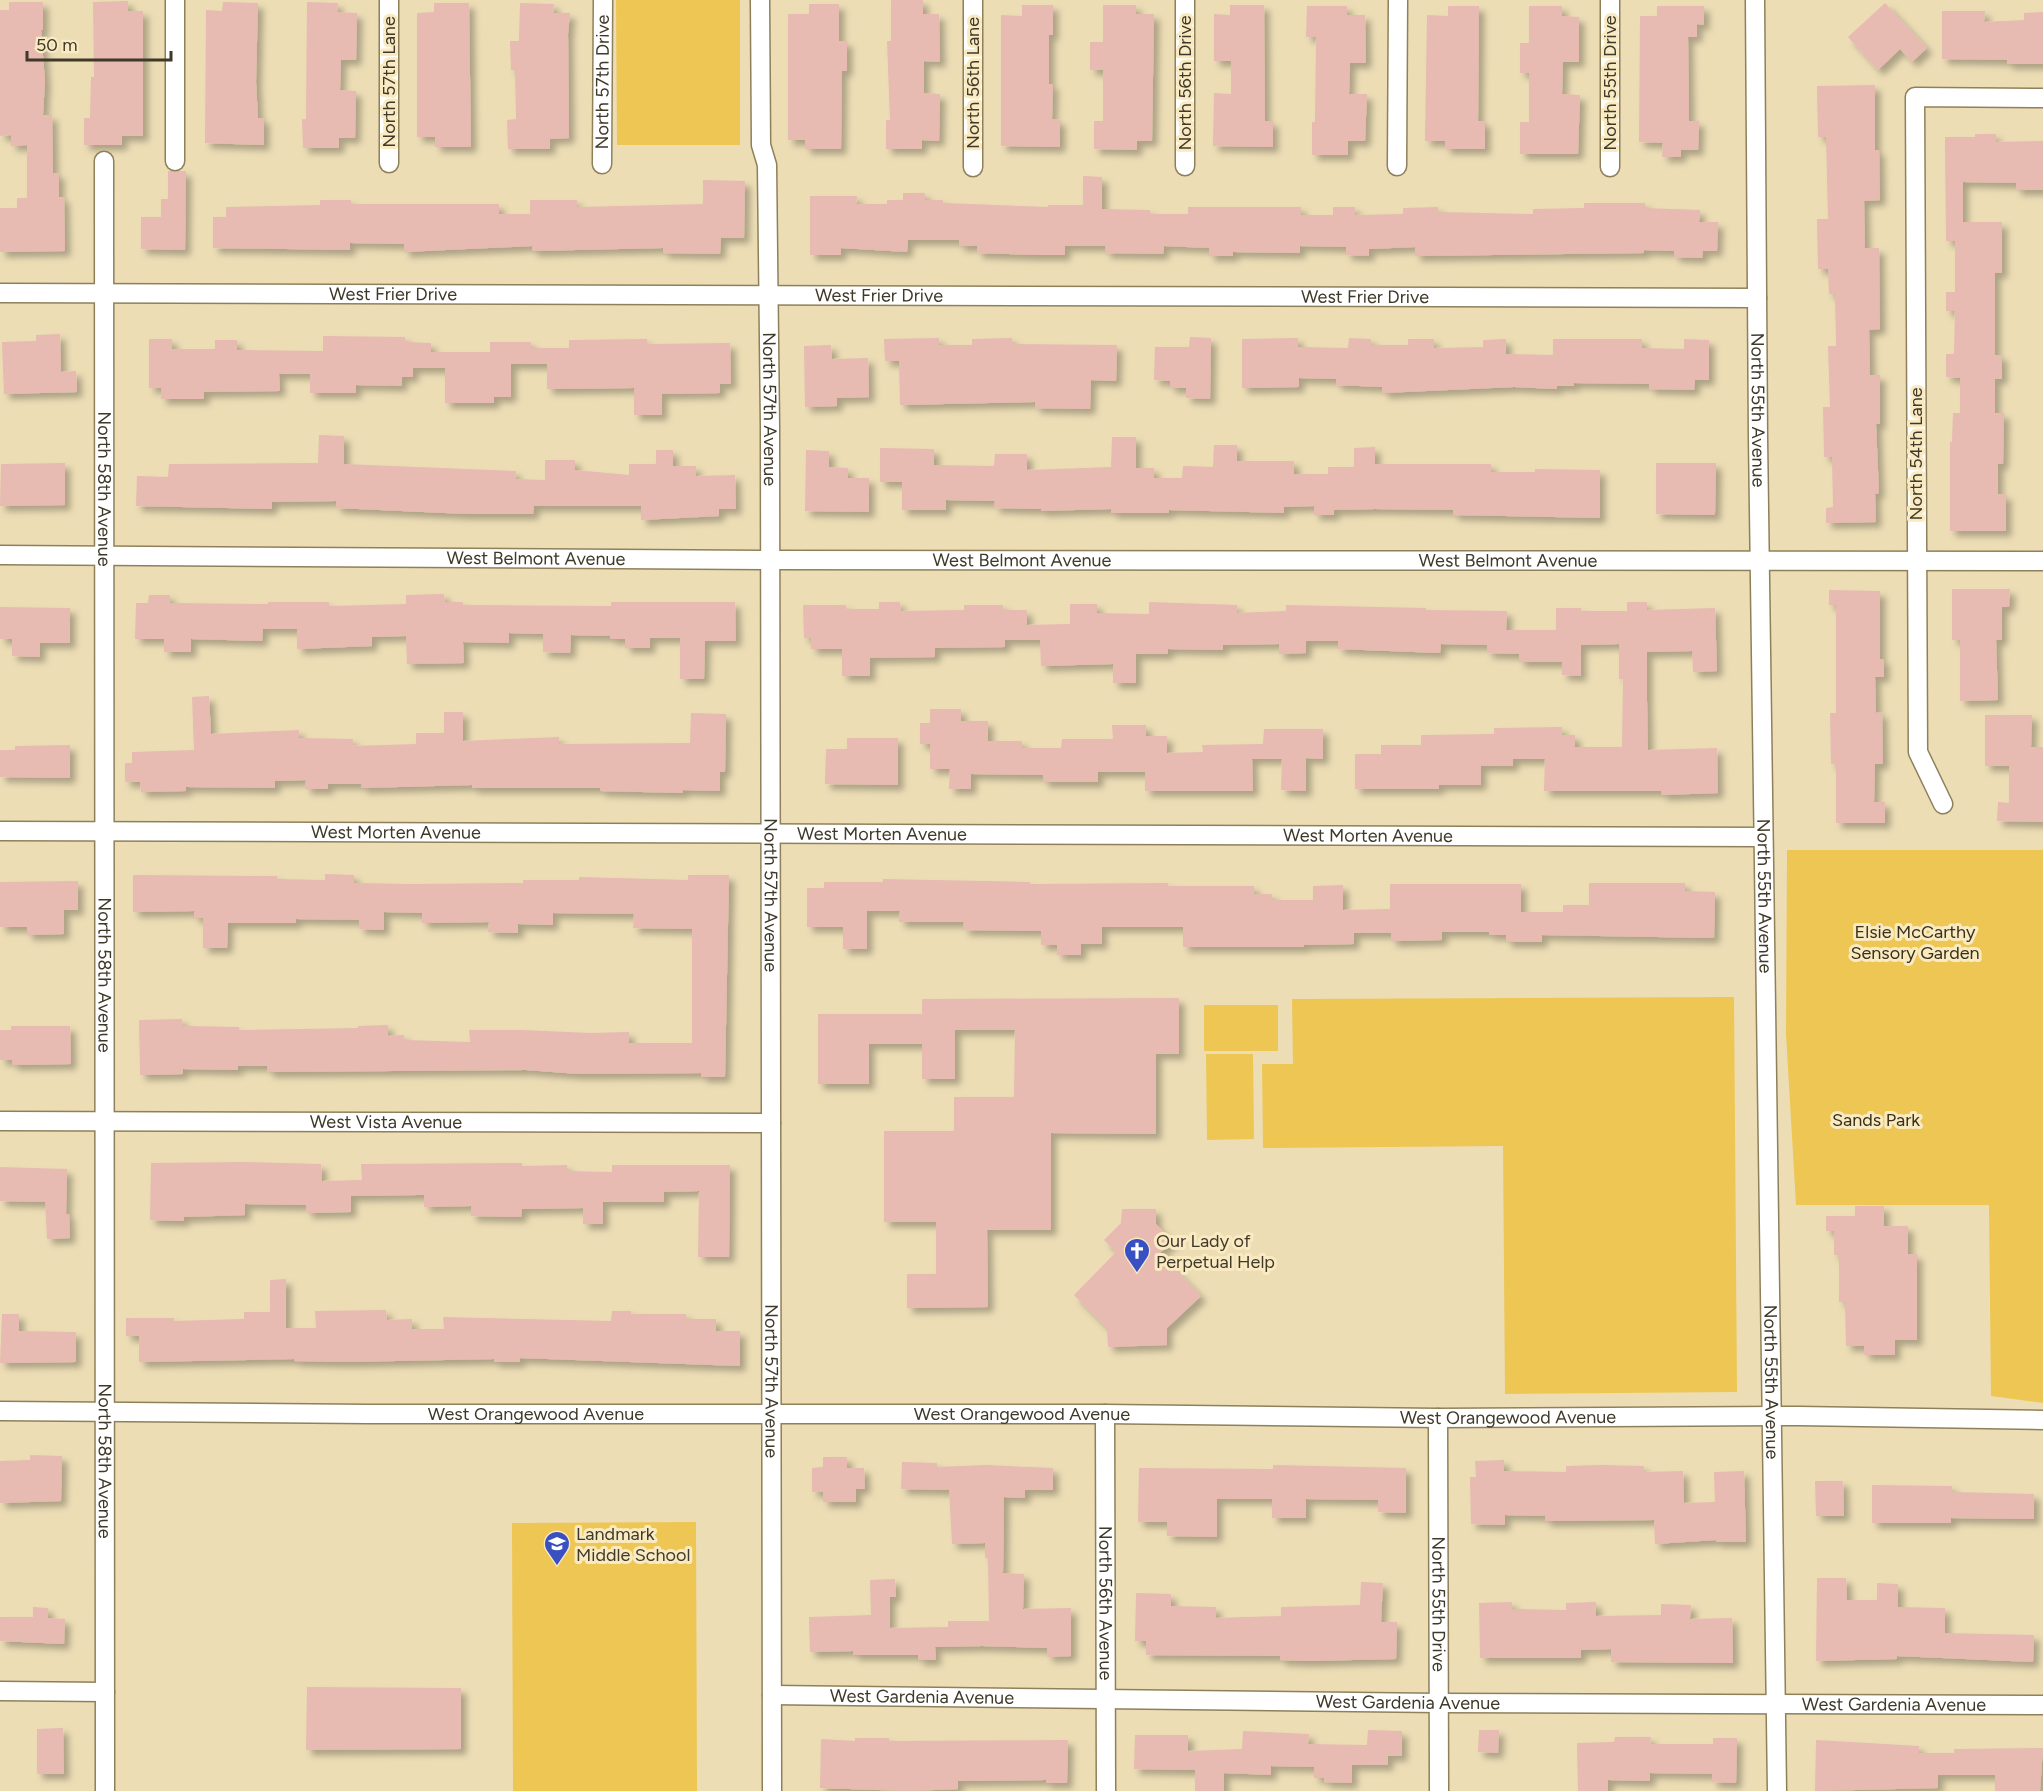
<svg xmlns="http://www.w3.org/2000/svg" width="2043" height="1791" font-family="Figtree,sans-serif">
<defs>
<filter id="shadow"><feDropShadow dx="5.5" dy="5.5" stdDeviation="3" flood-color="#0004"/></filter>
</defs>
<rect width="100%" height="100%" fill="#ecddb5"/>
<g fill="#eec654">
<path d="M616 0H740V145H617Z"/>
<path d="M1787 850H2043V1403L1991 1396 1989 1205H1796L1786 1034Z"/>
<path d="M1734 997 1737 1392 1505 1394 1503 1146 1263 1148 1262 1064H1293L1292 999Z"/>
<rect x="1204" y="1005" width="74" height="46"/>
<path d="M1206 1054H1253L1254 1139 1207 1140Z"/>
<path d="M696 1522 697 1791H513L512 1523Z"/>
</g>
<g fill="#e7bab2" filter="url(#shadow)">
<path d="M891 0H923V14H939L940 62 924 61V93L940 94 939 141 922 140V149H886V120H890L887 41H891Z"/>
<path d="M128 1V11H143V136H122V145H84V118H90L91 77H94L93 2Z"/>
<path d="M9 2H43V30H41L45 81 43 115H52L53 173H59V197H64L65 251 0 252V208H17V198H27V145L11 146V135L0 136V10H9Z"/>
<path d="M223 2 258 3 256 82 258 118H264V145L205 143 206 10 222 11Z"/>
<path d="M307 2 338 3 337 12 357 13 356 60H341L340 90 356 91 355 138H339V148H303L302 119H306Z"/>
<path d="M434 3H469L471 147H435V137H417V13L434 12Z"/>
<path d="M520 3 554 4 553 13H570L568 34 569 138 550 139V149H508L507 120 516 119 515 70H511L510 41H519Z"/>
<path d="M1885 3 1927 48 1912 62 1900 49 1878 70 1848 37Z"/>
<path d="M809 4H839V41H847V71H842L841 149H805V140H788V14H809Z"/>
<path d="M1022 5H1053V35H1049V84H1053L1052 119 1060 120V147L1001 146V15L1022 16Z"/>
<path d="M1103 5H1136V14H1154L1152 141H1137V150L1094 149V121H1103V70H1090V42H1103Z"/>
<path d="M1230 5H1264L1265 121H1273V147L1213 146 1214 93 1231 94V61H1214V14L1230 15Z"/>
<path d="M1307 6H1347V15H1365L1366 63H1350L1349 94H1367L1365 141H1348V155H1312V122H1315L1316 37H1306Z"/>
<path d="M1448 6H1479L1478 121H1485V149H1445V141H1425L1427 15 1448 16Z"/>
<path d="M1529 6H1562V16L1579 17V62H1563L1562 94 1580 95 1578 154H1520V122H1529V73H1520V43H1529Z"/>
<path d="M1657 6H1704V25L1697 24V37H1688L1689 121H1699L1698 150H1681V157H1662L1663 143 1639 142 1640 16H1657Z"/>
<path d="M1942 11H1985L1984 22 2024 20V13L2043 12V64H2007V60L1942 59Z"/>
<path d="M1875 85V150H1879L1880 200 1864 201 1865 248H1879L1880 329 1869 330 1870 375H1880V424H1876L1879 493 1875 494 1876 522 1826 523V508L1833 507 1832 457H1824L1823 407H1830L1828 346H1836L1835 294H1829L1828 269H1818L1817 219H1828L1826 137H1818L1817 86Z"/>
<path d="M1975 134H1996V142L2043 141V190H2016V183L1963 182V222H2002V273H1995V355H2002V379H1995V413H2004L2003 464H1998V494H2006V531H1950V442H1952L1953 413H1960V378L1946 377V354H1954L1955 311H1946V292H1955V241H1946L1945 137H1975Z"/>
<path d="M168 171H186L185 250 141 249V217H161V199H168Z"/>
<path d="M1083 176 1102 177V209L1150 210V214H1188V207H1301V215H1333V207H1355V215L1403 214V208L1438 207V212L1533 214V209L1584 208V203H1645V208L1700 210 1699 222H1718L1717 251H1703L1702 258 1674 257V251L1644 250V253L1415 256V247L1369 249V256L1346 255V247L1300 246V253L1233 252V256H1209V248L1164 246 1163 254 1105 253V246H1065V255H1036L977 253V246H959V240H908L907 252 841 248V255H810V196H857L856 204H887V200H903V193H925V200H943V203L1048 207V205H1083Z"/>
<path d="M703 180 745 181 744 238H721L720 254 663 253V248L532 251V246L404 252V244L350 243V250L213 248V217H226V207L320 205V200H351V204H499V214H530V200H577V207L703 204Z"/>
<path d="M60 334 61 372 76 371 77 392 4 394 2 342 36 341V335Z"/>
<path d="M323 336 405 337V342L431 343V352H490V342H531V348H569V340L647 339V344L730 343 731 384H720V393L662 394V415H634V388L547 389V364H511V397H494V403H445V368H413V377H402V386L356 385V393H310V374H279L280 391 204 392V399H161V388H149V339H172V349H215V340H237V350L323 351Z"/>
<path d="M1190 337 1211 338 1210 399 1186 398V388H1170V381L1154 380 1155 347H1189Z"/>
<path d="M939 338V345H972V339L1012 338V344L1117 345 1116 381 1091 380 1090 409 1035 408V402L900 405 899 361H885L884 339Z"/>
<path d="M1298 338V347L1348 348 1349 338 1371 339V345H1408V339H1434V348L1483 347V340L1506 339V354L1553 355V339H1642V348L1684 349V339L1709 340V380H1695L1694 390 1649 389V384L1574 383V386H1557V389L1514 387 1383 393 1382 387 1336 385V379L1299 378V387L1242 388V339Z"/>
<path d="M831 345 832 359 868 358 869 397 837 398V406L805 407 804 346Z"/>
<path d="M319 435 344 436V464L516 471 515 479 545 480V460H575V470L629 475V464H656V450H673V466H696V476L735 475 736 509H719V516L641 520V506H534L533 514H467L336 508V501L272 502V509L136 506 137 476 168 477 169 464 318 463Z"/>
<path d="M1112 437H1136V468H1154V478H1182L1183 466 1213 467 1214 445H1237V461H1294V474H1328V467H1354V448L1375 447V464H1491V472H1535V469L1600 470V518L1453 515V510L1375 509 1334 510V515H1314V506L1284 507V513L1169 510V513H1111V509L1041 511V509L994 508 995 501 946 500V510H902V482H880V448L934 449V465L994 466 995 454H1027V470L1111 467Z"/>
<path d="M806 450 829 451V467L848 468V478H869V512L805 511Z"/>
<path d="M65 463V505L0 506 1 464Z"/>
<path d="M1656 463H1716L1715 515 1656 514Z"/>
<path d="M1952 589H2010L2009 607H2002V640H1996L1998 700 1960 701V640H1952Z"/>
<path d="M1829 590 1880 591V659H1884V677H1875L1876 713 1882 712 1883 764H1875L1874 802H1885V823H1836V764H1831L1830 713H1836V605H1829Z"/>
<path d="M444 594 445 602H463V605L611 606V602H735L736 641H705L704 679H680V638H650V648H625V639H610V636L571 635 570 653 543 652V634L509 633V643L463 642 464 663 407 664 406 636 372 637V646L297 649V629H263L262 641 191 639V652H164V639H135L136 603H148L149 595H170V603L268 604V602H329V606L406 604V595Z"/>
<path d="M879 602H900L901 611 964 610V605H1003V610H1027V625L1070 624V604H1097V613L1149 614V602L1237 605V613L1286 611V605L1426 608V610L1507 611 1506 630H1556V608H1581V611H1627V602H1647V610L1715 608 1717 671 1693 672 1692 651 1647 652V701L1648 750 1717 748 1718 793 1662 795 1661 791H1544L1545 759H1513V766H1481V785H1439V789H1355V754H1381V745H1421V735L1494 734V728L1562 727V735H1575V747H1622L1623 679H1619V644L1581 645V676L1562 675V662H1519V654L1487 653V645L1441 644 1440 653 1338 649V641H1306V653L1279 654V644L1223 645V650L1168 649V654H1136V683H1113V664L1041 666 1040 640H1005V647L935 648V657L870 658V676H842V649H811V638H804L803 605H846V609H879Z"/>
<path d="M0 607 70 608V643H40V657L12 656V639H0Z"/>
<path d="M209 696 211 734 299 730V738L353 739V746L416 744V733H444V712H463V741L559 737V744L690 743 691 713 726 714 725 772H720V791L683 790V793L600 791V788H472V785L362 788 361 784H328V789H305L306 780 275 781V788L186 787V791L141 792 140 782H125V763H132V752L194 750 192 697Z"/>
<path d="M930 709H961V721H988V741H1022V748H1061L1062 739H1113L1112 725H1146V736H1167V753L1203 752 1202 745 1263 744 1264 729H1323V759L1306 758V791L1281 790 1282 759H1252L1253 791H1145V772H1098V782H1043V775L971 774V789H949L950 769H930V744H920V723H930Z"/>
<path d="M1985 715H2032L2031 747H2043V822L1997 821 1998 802 2009 803V766H1985Z"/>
<path d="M847 738H898V785L825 784 826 749H847Z"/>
<path d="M70 745V778L0 777V750H15V746Z"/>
<path d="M325 874 354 875V883L412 884 523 883V880H579V877L688 880V875H729L725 1077H701V1073L579 1074 526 1070 268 1072 267 1066H238V1070L183 1069V1074L140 1075 139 1020 182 1019 183 1026 239 1027V1030L358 1028V1026L388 1025V1036L404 1035V1040L470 1042 469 1030H521L591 1033 629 1032V1043H692V929L633 928 634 914 553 913V925L518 924V933L488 932 489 922 422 923V913L384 912V930L359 929V920L296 919V923H228L227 948H203V918H194V911L133 912V875L277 876V879L325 880Z"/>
<path d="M883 879 1030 882V884L1168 883V886H1254V894H1272V900H1313V886L1343 885V910L1390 909V884H1521V912H1563V905H1589V883H1685V891L1715 892 1714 938 1542 935V942H1506V935H1489V932H1442V940L1391 941V933H1354V944L1304 945V947H1183V927H1102V944H1081V955H1057V945H1041V931L963 930 964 922H899L900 911H867V949H843V927H807V888H824V882H883Z"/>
<path d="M78 881V910H64V934L27 935V927H0V882Z"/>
<path d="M1179 998V1054H1156V1134L1051 1133V1230H987L988 1307 907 1308V1274H936V1222H884V1131H954V1097H1014L1015 1030H955V1079H922V1044H869V1084H818V1014H922V999Z"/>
<path d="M11 1026H70L71 1064 12 1065V1060H0V1030H11Z"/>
<path d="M246 1162 321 1164 322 1181 362 1180 361 1164 522 1163V1166L567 1165V1171L612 1172V1165H730L729 1257H698L699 1191 664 1192V1202H603V1224H583V1208L522 1209 521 1217 471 1216V1206L424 1207V1195H417L351 1196V1212L307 1213 306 1205 245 1204V1215L184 1217V1221L150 1220 151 1163Z"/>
<path d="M0 1167 67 1169 66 1214H69L70 1238 47 1239 45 1202 0 1201Z"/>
<path d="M1855 1206H1884V1226H1908V1254H1917V1340H1895V1355H1864V1346H1846L1845 1302H1839V1255H1834V1231H1826V1216H1855Z"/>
<path d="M1122 1209H1156V1224L1173 1241 1160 1253 1201 1296 1167 1328V1345L1108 1347 1107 1328 1074 1295 1116 1252 1104 1240 1121 1223Z"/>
<path d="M286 1279V1328H316L315 1311 386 1310 387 1320 412 1319V1329H444L443 1317 611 1321 612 1311H631V1314H686V1319H716V1331H740V1366L520 1358V1362H494V1359L347 1362 294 1361V1359L139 1362V1336H126V1318H174V1321L244 1319V1312H270V1280Z"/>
<path d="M2 1314H19V1331L76 1332V1362L0 1363Z"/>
<path d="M30 1455 62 1456 61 1501 0 1503V1461L30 1460Z"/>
<path d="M823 1457H847V1468H864L865 1489H856V1502H823V1492H812V1468L823 1467Z"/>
<path d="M1504 1460V1471L1566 1472V1466L1600 1465 1644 1466V1472L1683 1471 1684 1503 1715 1502 1714 1472 1744 1471 1746 1542H1716V1540L1655 1544 1654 1520 1545 1521V1516L1505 1515V1525L1471 1524 1470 1477H1476L1475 1461Z"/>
<path d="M902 1462 937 1463V1467L986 1465 1053 1468V1490H1025V1498L1004 1497 1003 1573 1024 1574 1023 1609 1071 1608V1656L1047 1657V1648L982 1646 935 1647 936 1660H918V1655H853V1651L810 1652 809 1617 871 1615 870 1580 895 1579 896 1597H890V1628L948 1627V1621H989L988 1558H985V1543L952 1544 949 1490 901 1489Z"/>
<path d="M1273 1465 1406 1468V1513L1378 1512V1500L1306 1499V1518H1272V1499H1217V1537L1167 1536V1522H1138L1139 1468 1273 1469Z"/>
<path d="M1815 1481H1843L1844 1516H1816Z"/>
<path d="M1872 1485 1952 1486V1492L2034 1494V1519L1951 1518V1523H1872Z"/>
<path d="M1817 1578H1846L1847 1600H1877V1583L1898 1584V1607L1945 1608V1633L2034 1635 2033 1662 1897 1656V1659L1816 1661Z"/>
<path d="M1361 1582 1383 1583 1381 1622H1397L1396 1659 1310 1661 1280 1660V1656L1146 1655V1641H1135L1136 1593 1171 1594V1606L1216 1607V1618L1281 1616V1607L1360 1605Z"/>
<path d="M1512 1602V1609L1566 1610V1603L1596 1602V1616L1661 1615V1604L1691 1605 1690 1619 1732 1618 1733 1663 1611 1662V1649L1581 1650V1658H1480L1479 1603Z"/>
<path d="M33 1607 48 1608V1618L65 1619 64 1644 0 1641V1617H33Z"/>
<path d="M307 1687 461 1688V1749L306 1750Z"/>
<path d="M63 1728 64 1774H37V1729Z"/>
<path d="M1368 1730 1402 1731V1756H1388V1765H1352V1783L1324 1782V1778H1314V1767L1271 1766V1775L1224 1773V1791H1195V1770L1134 1769 1135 1735H1188V1751L1242 1749 1243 1731 1309 1734 1308 1744 1367 1745Z"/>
<path d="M1479 1730H1499L1498 1753 1478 1752Z"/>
<path d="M1615 1737H1651L1650 1744H1713V1738H1737L1736 1783 1712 1782V1774L1650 1773V1781L1608 1780V1791H1578L1577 1743 1614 1742Z"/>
<path d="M855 1738H889V1741L1068 1740 1067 1783H1046V1780L958 1781V1789L909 1791 820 1788 821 1739 855 1741Z"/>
<path d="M1816 1740 1919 1746V1753H1954V1749L2043 1748 2040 1791H1995V1775H1938V1788L1815 1791Z"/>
</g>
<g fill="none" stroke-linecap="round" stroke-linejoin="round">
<defs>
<g id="minor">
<path d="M175 0V161"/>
<path d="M389 0V163"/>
<path id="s1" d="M760 0 761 145 767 165 770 427 772 1791"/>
<path d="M1610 0V167"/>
<path id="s2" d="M1755 0 1758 438 1777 1791"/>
<path id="s3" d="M104 161 105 1791"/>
<path id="s4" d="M602 164 603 0"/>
<path d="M1185 166V0"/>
<path d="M1397 166 1398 0"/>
<path d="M973 167V0"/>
<path id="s5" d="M0 293 1757 298"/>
<path id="s6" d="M0 555 769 560 2043 561"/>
<path d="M1943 804 1918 752 1915 97 2043 98"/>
<path id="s7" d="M0 831 1763 837"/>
<path id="s8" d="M0 1121 771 1123"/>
<path id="s9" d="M0 1411 368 1414H1105L1438 1418 1799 1416 2043 1420"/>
<path id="s10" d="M1105 1414 1106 1791"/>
<path id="s11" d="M1438 1418 1439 1791"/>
<path d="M0 1691 105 1692"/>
<path id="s12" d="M772 1695 1439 1703 2043 1705"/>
</g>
</defs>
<use href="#minor" stroke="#8e805b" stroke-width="21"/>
<use href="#minor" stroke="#fff" stroke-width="18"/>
</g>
<defs>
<symbol id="church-pin" viewBox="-11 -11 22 30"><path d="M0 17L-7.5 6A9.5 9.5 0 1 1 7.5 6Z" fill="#3850c2" stroke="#f9eac2"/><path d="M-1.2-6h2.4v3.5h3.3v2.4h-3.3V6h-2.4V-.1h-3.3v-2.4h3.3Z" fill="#fff"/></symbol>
<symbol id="school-pin" viewBox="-11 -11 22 30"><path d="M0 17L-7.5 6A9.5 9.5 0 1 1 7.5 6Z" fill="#3850c2" stroke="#f9eac2"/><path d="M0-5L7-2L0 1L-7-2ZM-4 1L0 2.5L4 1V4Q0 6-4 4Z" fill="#fff"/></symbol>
</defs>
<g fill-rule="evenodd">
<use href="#church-pin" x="1122" y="1236" width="30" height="40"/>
<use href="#school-pin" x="542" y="1529" width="30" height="40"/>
</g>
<g text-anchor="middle" stroke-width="6" stroke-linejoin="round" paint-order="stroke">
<g font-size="18" fill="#3f3929" stroke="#f9eac2">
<text transform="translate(389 82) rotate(-90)" y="6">North 57th Lane</text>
<text dy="6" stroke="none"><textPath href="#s4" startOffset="82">North 57th Drive</textPath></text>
<text transform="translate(973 83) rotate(-90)" y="6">North 56th Lane</text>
<text transform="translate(1185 83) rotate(-90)" y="6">North 56th Drive</text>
<text transform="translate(1610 83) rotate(-90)" y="6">North 55th Drive</text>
<text dy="6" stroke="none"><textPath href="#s5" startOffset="393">West Frier Drive</textPath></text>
<text dy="6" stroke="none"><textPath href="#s5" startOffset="879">West Frier Drive</textPath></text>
<text dy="6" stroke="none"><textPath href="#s5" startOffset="1365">West Frier Drive</textPath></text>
<text dy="6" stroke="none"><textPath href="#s1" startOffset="410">North 57th Avenue</textPath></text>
<text dy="6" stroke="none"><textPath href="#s2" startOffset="410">North 55th Avenue</textPath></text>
<text transform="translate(1916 454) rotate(-90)" y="6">North 54th Lane</text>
<text dy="6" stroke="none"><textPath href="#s3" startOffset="328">North 58th Avenue</textPath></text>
<text dy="6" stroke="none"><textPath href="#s6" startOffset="536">West Belmont Avenue</textPath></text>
<text dy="6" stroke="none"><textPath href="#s6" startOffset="1022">West Belmont Avenue</textPath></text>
<text dy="6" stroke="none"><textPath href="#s6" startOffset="1508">West Belmont Avenue</textPath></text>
<text dy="6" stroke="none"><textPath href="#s7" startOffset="396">West Morten Avenue</textPath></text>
<text dy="6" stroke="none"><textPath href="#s7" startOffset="882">West Morten Avenue</textPath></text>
<text dy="6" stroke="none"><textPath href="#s7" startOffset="1368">West Morten Avenue</textPath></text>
<text dy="6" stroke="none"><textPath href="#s1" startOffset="896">North 57th Avenue</textPath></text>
<text dy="6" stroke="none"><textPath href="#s2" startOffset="896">North 55th Avenue</textPath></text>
<text dy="6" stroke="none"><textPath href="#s3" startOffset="814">North 58th Avenue</textPath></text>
<text dy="6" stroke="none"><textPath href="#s8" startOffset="386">West Vista Avenue</textPath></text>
<text dy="6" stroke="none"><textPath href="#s1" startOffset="1382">North 57th Avenue</textPath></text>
<text dy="6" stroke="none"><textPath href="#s2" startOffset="1382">North 55th Avenue</textPath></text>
<text dy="6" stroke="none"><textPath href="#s9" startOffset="536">West Orangewood Avenue</textPath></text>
<text dy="6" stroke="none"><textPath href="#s9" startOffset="1022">West Orangewood Avenue</textPath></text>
<text dy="6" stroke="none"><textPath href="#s9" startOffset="1508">West Orangewood Avenue</textPath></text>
<text dy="6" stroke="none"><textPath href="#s3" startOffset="1300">North 58th Avenue</textPath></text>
<text dy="6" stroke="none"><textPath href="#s10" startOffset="189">North 56th Avenue</textPath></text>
<text dy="6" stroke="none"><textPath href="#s11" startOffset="186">North 55th Drive</textPath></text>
<text dy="6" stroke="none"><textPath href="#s12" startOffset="150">West Gardenia Avenue</textPath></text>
<text dy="6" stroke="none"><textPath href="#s12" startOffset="636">West Gardenia Avenue</textPath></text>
<text dy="6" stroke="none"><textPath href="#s12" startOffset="1122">West Gardenia Avenue</textPath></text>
</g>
<g font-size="18" fill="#39301a" stroke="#f9eac2">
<text x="1915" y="938">Elsie McCarthy<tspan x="1915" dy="21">Sensory Garden</tspan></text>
<text x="1876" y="1126">Sands Park</text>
</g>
<g font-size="18" fill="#3f3929" stroke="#f9eac2" text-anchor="start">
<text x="1156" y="1247">Our Lady of<tspan x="1156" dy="21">Perpetual Help</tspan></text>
<text x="576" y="1540">Landmark<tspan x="576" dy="21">Middle School</tspan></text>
</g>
</g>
<path d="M27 51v9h144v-9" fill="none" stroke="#3f3929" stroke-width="3"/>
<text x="36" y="51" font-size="18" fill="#3f3929" stroke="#f9eac2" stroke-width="4.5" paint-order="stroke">50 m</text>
</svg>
